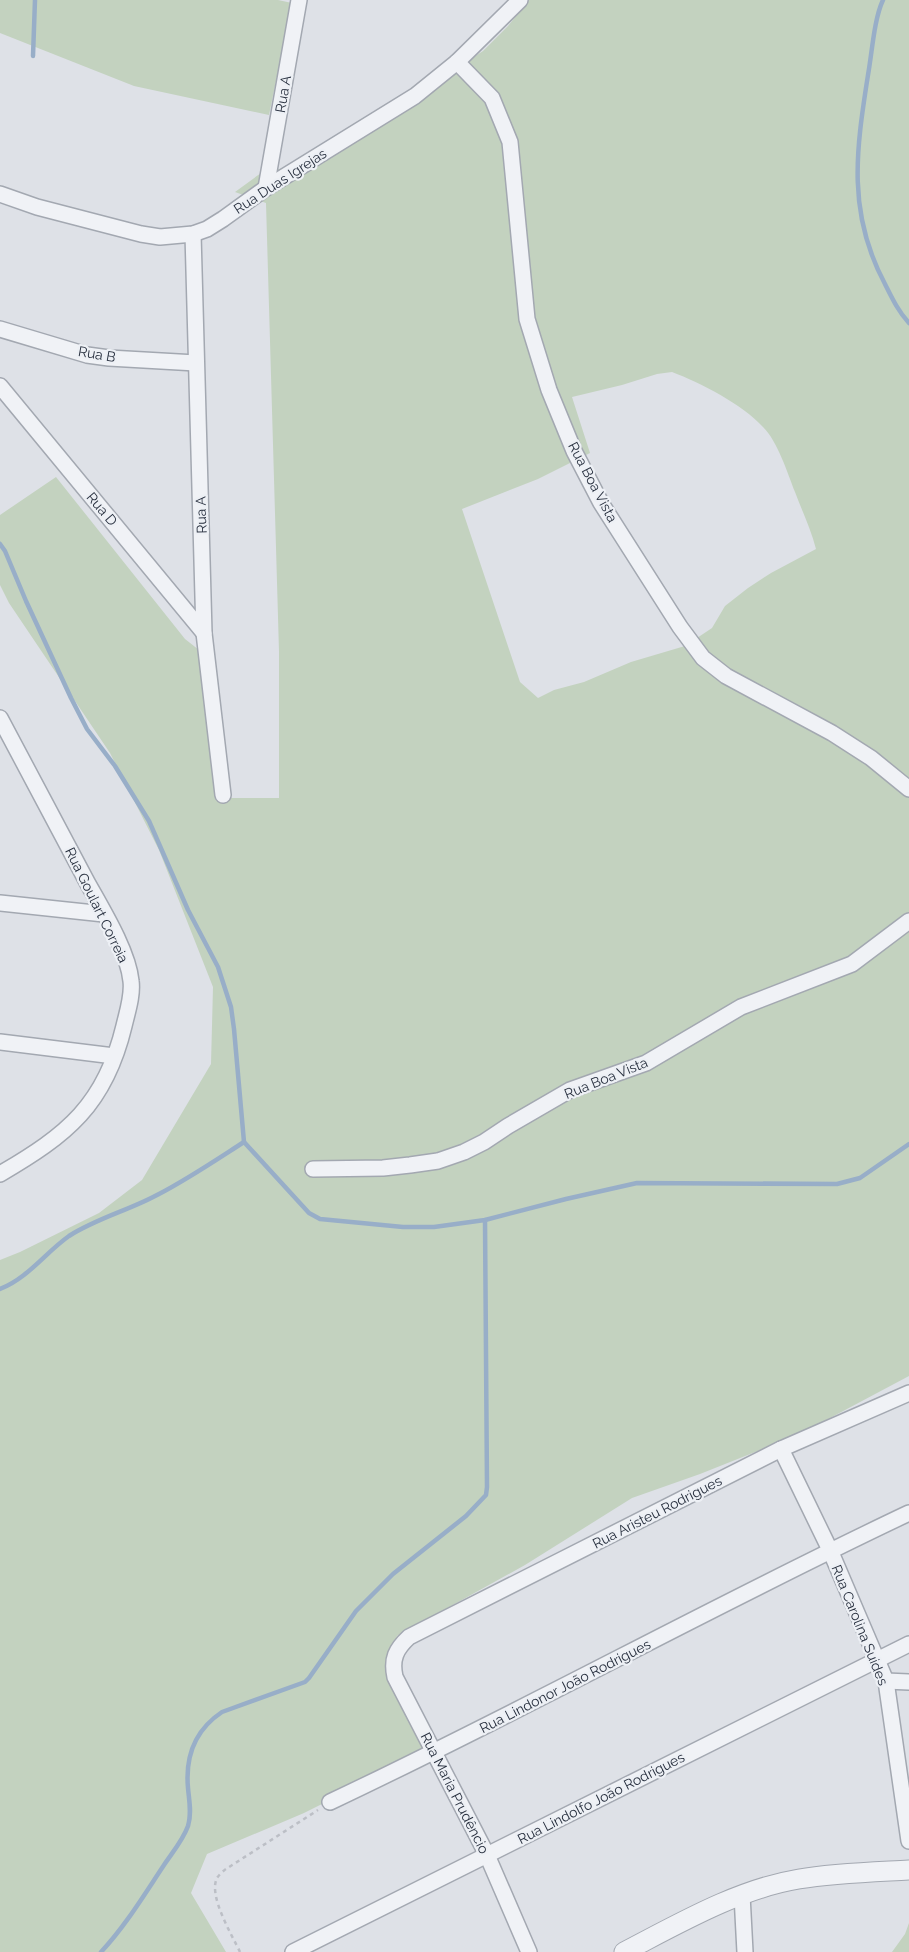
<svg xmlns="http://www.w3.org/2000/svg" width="909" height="1952" font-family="Raleway,sans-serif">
<rect width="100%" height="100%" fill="#dee1e7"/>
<g fill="#c3d2bf" fill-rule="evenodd">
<path d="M0 0H278L292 3 269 115 134 86 0 33Z"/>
<path d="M529 0H909V1376L815 1426 775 1444 700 1474 632 1498 525 1565 397 1636 390 1656 425 1745 422 1754 304 1813 207 1854 191 1893 226 1952H0V1260L20 1252 99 1213 142 1180 211 1064 213 987 159 850 110 753 9 603 0 585V515L56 477 185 639 199 650 216 798H279V651L266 203 235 192 261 173 316 161 483 51 508 26ZM672 372C701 383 742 404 763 427 778 442 787 472 795 492 802 511 811 529 816 549L771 573 748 588 725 606 712 628 685 646 631 662 584 682 554 690 538 698 520 682 462 509 538 479 590 453 572 397 622 385 657 374Z"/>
<path d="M909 1923V1952H892L905 1934Z"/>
</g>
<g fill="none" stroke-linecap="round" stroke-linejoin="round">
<g stroke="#98aec8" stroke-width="4.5">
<path d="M883 0C874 19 872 53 868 75 856 151 847 213 885 284 892 298 898 311 909 323"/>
<path d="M33 56 35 0"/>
<path d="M0 544 5 551 26 601 71 698 87 729 115 766 149 821 188 910 218 967 231 1007 234 1029 244 1142 309 1213 320 1219 403 1227H434L485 1220 566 1199 637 1183 837 1184 860 1178 909 1144"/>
<path d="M0 1289C28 1278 45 1253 69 1236 97 1218 130 1210 159 1194 188 1179 216 1160 244 1142"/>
<path d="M101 1952C126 1925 144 1895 164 1865 172 1853 183 1840 188 1826 192 1813 189 1800 188 1788 185 1755 195 1730 222 1712L305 1682 309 1678 356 1611 393 1574 466 1516 486 1495 487 1487 485 1220"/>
</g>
<defs>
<g id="minor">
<path d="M457 62 492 98 510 142 527 319 549 390 574 451 601 503 680 627 703 658 726 676 832 733 871 758 909 789"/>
<path d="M266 188 299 0"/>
<path d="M0 194 37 207 141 234 160 237 193 234 207 229 223 219 266 188 415 96 457 62 520 0"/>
<path d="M193 234 204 633 223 795"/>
<path d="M0 329 87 355 109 358 196 363"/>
<path d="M0 386 204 633"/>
<path d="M0 718C29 773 58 827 87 882 102 909 128 951 131 981 133 995 127 1013 124 1026 105 1105 67 1135 0 1174"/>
<path d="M0 903 104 914"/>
<path d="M0 1042 114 1056"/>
<path d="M313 1169 383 1168 410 1165 438 1161 464 1152 484 1142 508 1126 570 1090 646 1063 741 1007 852 964 909 921"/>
<path d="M781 1449 830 1550 886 1681 909 1841"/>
<path d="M886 1681 909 1682"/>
<path d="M330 1802C525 1710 714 1605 909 1513"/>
<path d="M742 1895 745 1952"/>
<path d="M293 1952 909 1644"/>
<path d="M529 1952 487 1855 395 1677C391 1659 396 1649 409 1637L781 1449 909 1393"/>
</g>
<path id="tertiary" d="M624 1952C678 1924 738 1889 799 1879 835 1873 873 1872 909 1870"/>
</defs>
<use href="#minor" stroke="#a3a8b1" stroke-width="18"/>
<use href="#tertiary" stroke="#a3a8b1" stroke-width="21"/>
<path stroke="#bcbfc6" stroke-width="2.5" stroke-dasharray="4 4" stroke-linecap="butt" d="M240 1952C232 1935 208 1896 217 1878 219 1875 223 1871 226 1869L318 1810"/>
<use href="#minor" stroke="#f0f2f6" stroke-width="15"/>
<use href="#tertiary" stroke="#f0f2f6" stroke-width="19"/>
</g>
<g text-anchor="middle" stroke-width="4.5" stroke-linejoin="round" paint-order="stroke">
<g font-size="14" fill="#272f3e" stroke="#edf0f5">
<text transform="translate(283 94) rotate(-80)" y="5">Rua A</text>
<text transform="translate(280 181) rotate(-33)" y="5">Rua Duas Igrejas</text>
<text transform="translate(97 354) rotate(10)" y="5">Rua B</text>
<text transform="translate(593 482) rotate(62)" y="5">Rua Boa Vista</text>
<text transform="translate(102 509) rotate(50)" y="5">Rua D</text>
<text transform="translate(201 515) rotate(-92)" y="5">Rua A</text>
<text transform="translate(97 905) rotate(64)" y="5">Rua Goulart Correia</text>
<text transform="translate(606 1078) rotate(-22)" y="5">Rua Boa Vista</text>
<text transform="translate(657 1512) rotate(-27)" y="5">Rua Aristeu Rodrigues</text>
<text transform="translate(860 1625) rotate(68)" y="5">Rua Carolina Suides</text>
<text transform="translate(565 1686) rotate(-27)" y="5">Rua Lindonor João Rodrigues</text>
<text transform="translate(455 1793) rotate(63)" y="5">Rua Maria Prudêncio</text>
<text transform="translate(601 1798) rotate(-27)" y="5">Rua Lindolfo João Rodrigues</text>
</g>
</g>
</svg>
